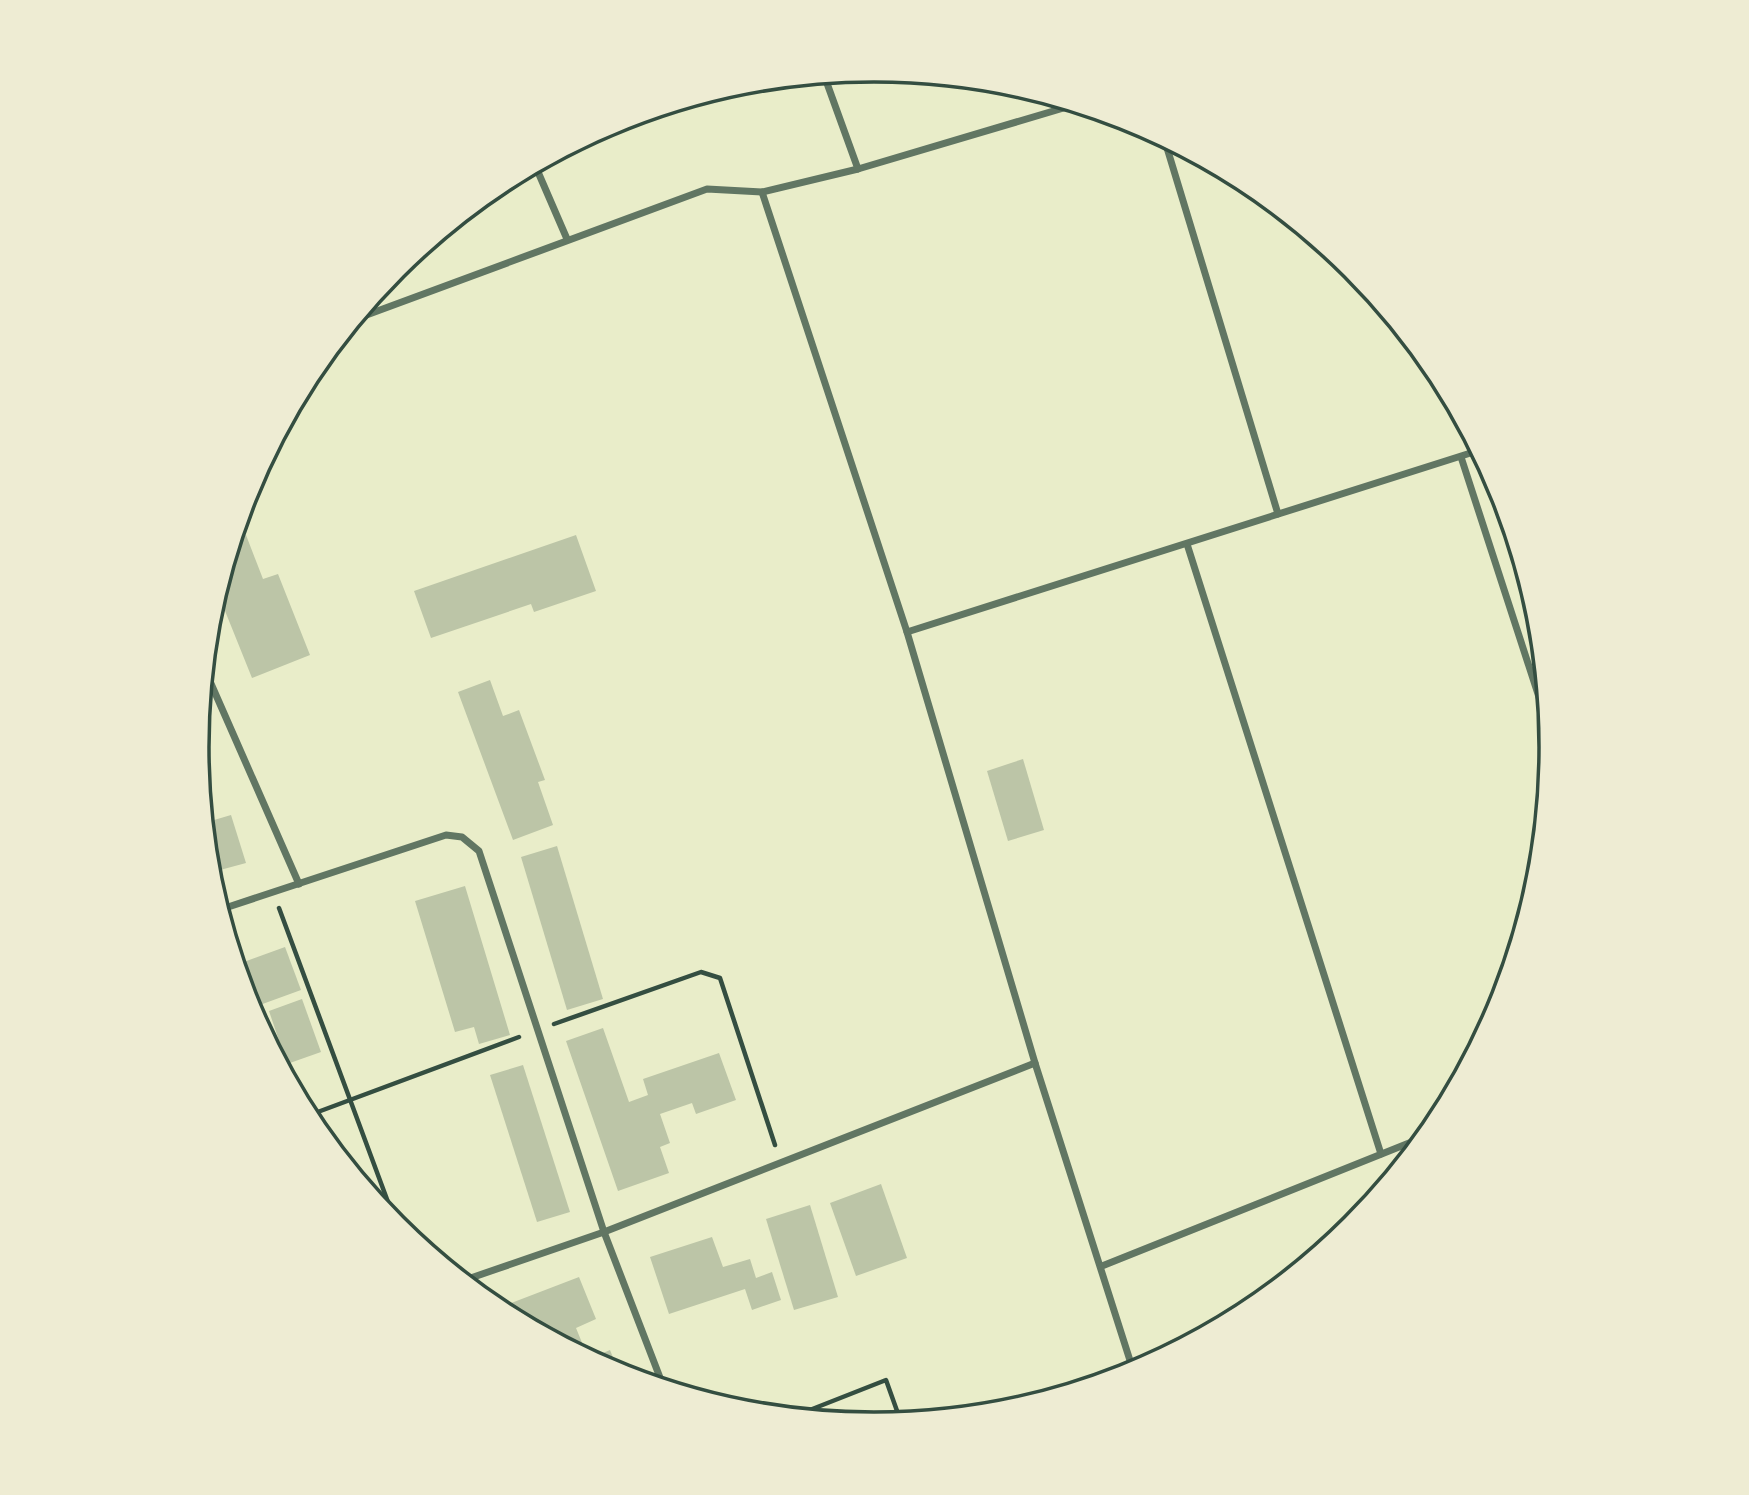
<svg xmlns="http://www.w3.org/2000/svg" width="1749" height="1495" font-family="'PT Sans Narrow',sans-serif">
<rect width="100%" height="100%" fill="#e9edc9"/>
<g fill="#bcc5a7">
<path d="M246 535 263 579 278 574 310 655 252 678 217 591 233 540Z"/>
<path d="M576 535 596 591 534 612 531 604 431 638 414 591Z"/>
<path d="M490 680 503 716 519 710 545 780 538 782 553 825 513 840 458 692Z"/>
<path d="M1023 759 1044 830 1008 841 987 771Z"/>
<path d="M231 815 246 863 209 873 204 823Z"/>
<path d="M557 846 603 999 567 1010 521 857Z"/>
<path d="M465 886 510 1035 479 1044 474 1027 455 1032 415 901Z"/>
<path d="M285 947 301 990 257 1006 241 963Z"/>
<path d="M302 999 321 1052 287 1064 269 1011Z"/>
<path d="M603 1028 629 1102 648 1095 643 1079 719 1053 736 1100 696 1114 692 1103 660 1114 670 1143 660 1147 669 1173 618 1191 566 1041Z"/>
<path d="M523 1065 570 1212 537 1222 490 1075Z"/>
<path d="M881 1184 907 1258 856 1276 830 1203Z"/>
<path d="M810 1205 838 1297 794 1310 766 1219Z"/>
<path d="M712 1237 723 1267 750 1259 756 1278 772 1272 781 1300 752 1310 745 1289 669 1314 650 1257Z"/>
<path d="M579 1277 596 1319 576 1328 585 1350 578 1353 496 1309Z"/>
<path d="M610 1350 620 1375 589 1359Z"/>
</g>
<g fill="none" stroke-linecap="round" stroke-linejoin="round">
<g stroke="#344e41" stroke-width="4.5">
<path d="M279 908 398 1229"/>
<path d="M554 1024 701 972 720 978 775 1145"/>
<path d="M307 1116 519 1037"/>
<path d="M792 1417 886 1380 901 1422"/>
</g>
<g stroke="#617663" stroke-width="7">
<path d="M824 75 858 169"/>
<path d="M1164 138 1278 514"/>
<path d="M535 165 567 239"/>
<path d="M762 192 907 632 1035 1063 1134 1373"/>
<path d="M353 320 707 189 762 192 858 169 1077 104"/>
<path d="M1461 457 1550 731"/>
<path d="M1187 544 1381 1154"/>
<path d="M907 632 1480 450"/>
<path d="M205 670 299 884"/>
<path d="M219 910 446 835 462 837 479 851 604 1232 664 1388"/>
<path d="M1102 1266 1429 1135"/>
<path d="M462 1281 604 1232 1035 1063"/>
</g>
</g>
<path d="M0 0H1749V1495H0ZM209 747a665 665 0 1 1 1330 0a665 665 0 1 1-1330 0Z" fill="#eeecd3" fill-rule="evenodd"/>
<path fill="none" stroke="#344e41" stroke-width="3.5" d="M209 747a665 665 0 1 1 1330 0a665 665 0 1 1-1330 0Z"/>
</svg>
